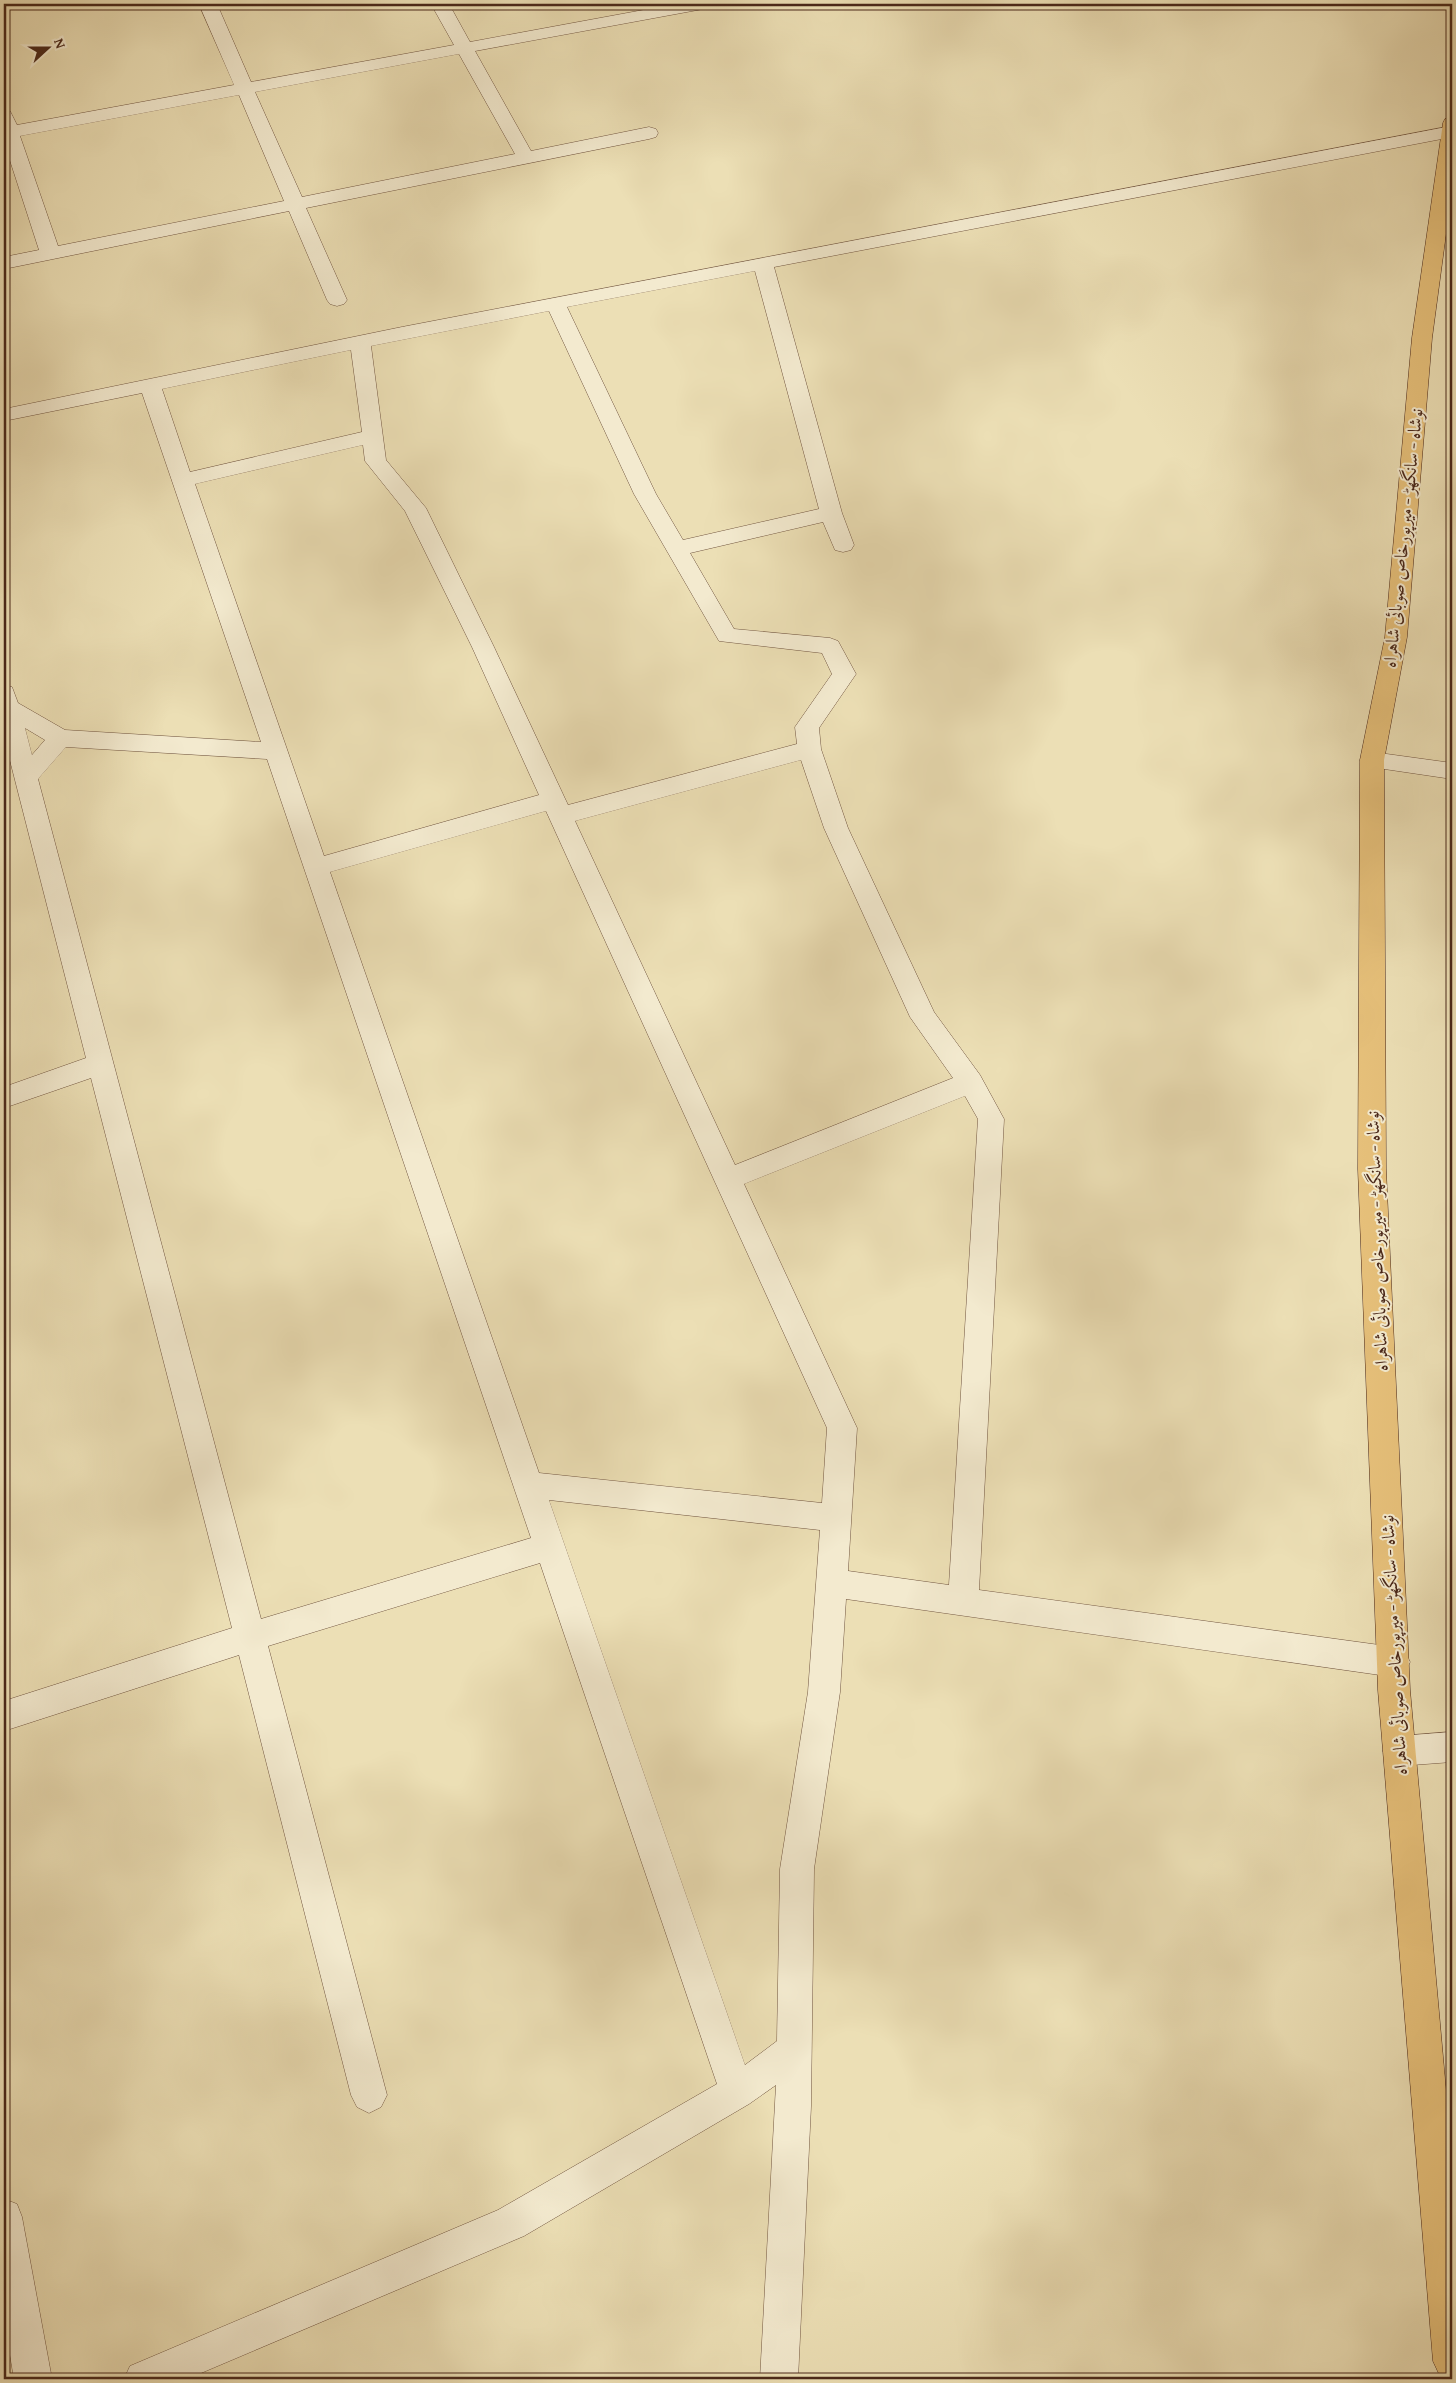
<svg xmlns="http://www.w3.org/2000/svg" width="1456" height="2383" font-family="'Gentium Book Plus',Amiri,serif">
<rect width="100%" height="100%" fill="#ecdfb5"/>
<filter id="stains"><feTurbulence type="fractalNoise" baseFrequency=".004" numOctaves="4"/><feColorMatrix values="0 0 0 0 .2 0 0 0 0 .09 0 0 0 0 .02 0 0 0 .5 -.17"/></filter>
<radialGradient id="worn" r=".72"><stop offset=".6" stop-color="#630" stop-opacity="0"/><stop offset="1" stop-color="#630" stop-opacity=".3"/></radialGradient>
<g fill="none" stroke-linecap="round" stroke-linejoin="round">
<defs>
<g id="street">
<path d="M199 4H217L251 82 454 45 431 4H449L470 42 676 4H712L709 8 703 9 475 51 531 151 649 127 656 129 658 133 656 137 649 139 306 208 347 300 344 304 337 306 330 304 327 300 289 211 4 269V257L39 250 4 142V110L10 111 17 125 234 85ZM459 54 515 154 302 197 255 92ZM239 95 284 201 58 246 20 136Z"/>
<path d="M1452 126V137L774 267 842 513 854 545 851 550 843 552 835 550 823 522 690 553 734 629 830 638 838 641 856 674 819 728 821 749 848 828 934 1012 980 1075 1004 1119 979 1590 1394 1647 1405 1652 1410 1662 1405 1672 1394 1677 846 1599 840 1692 814 1869 811 2106 798 2379H760L776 2085 749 2104 524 2236 187 2379H124L130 2366 498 2210 717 2084 540 1563 268 1646 387 2095 381 2107 369 2113 357 2107 351 2095 239 1655 4 1731V1701L232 1628 91 1078 4 1108V1087L86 1058 4 737V685L12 687 18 703 65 730 261 742 142 393 4 421V409L402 327ZM755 271 819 509 683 540 656 494 567 307ZM549 311 634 494 719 641 822 653 832 674 795 727 797 744 568 805 494 647 426 508 386 460 371 346ZM351 350 362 432 190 472 162 389ZM363 445 365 461 405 511 472 647 539 795 324 856 195 484ZM25 728 45 740 32 755ZM66 747 267 759 531 1538 261 1619 38 779ZM801 760 824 828 910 1017 953 1078 735 1165 575 821ZM546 811 827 1428 822 1503 539 1473 330 872ZM965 1096 978 1119 949 1585 848 1571 857 1428 744 1184ZM549 1500 820 1530 808 1692 780 1869 777 2041 745 2065Z"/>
<path d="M1372 752 1452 763V779L1364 766 1360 760 1364 754Z"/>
<path d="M1452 1732V1762L1399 1766 1388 1762 1383 1751 1388 1740 1399 1736Z"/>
<path d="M4 2199 17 2204 22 2217 52 2379H14L4 2319Z"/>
</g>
<path id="primary" d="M1452 117V189L1432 338 1407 637 1384 760 1386 1169 1410 1690 1452 2157 1451 2379 1439 2374 1433 2361 1378 1690 1358 1169 1360 760 1385 637 1412 338 1443 123 1445 119Z"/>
</defs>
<use href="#street" stroke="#725641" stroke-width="1"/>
<use href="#primary" stroke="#4a281a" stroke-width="1"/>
<use href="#street" fill="#f3eacf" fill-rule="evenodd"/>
<use href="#primary" fill="#e6c07a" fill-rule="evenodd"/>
</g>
<g text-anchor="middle" stroke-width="4" stroke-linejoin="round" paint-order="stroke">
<g font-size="18" fill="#4a281a" stroke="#f3eacf">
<text transform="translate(1403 538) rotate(-84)" y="6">نوشاہ - سانگھڑ - میرپورخاص صوبائی شاہراہ</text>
<text transform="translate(1377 1241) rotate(-92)" y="6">نوشاہ - سانگھڑ - میرپورخاص صوبائی شاہراہ</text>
<text transform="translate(1394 1645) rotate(-93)" y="6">نوشاہ - سانگھڑ - میرپورخاص صوبائی شاہراہ</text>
</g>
</g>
<rect width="1456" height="2383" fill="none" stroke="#ecdfb5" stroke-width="20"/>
<rect x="5" y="5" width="1446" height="2373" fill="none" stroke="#4a281a" stroke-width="2.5"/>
<rect x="10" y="10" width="1436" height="2363" fill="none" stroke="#4a281a"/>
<g transform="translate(48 48) rotate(69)" stroke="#f3eacf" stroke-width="4" paint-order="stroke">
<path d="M0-4L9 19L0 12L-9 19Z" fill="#4a281a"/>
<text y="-8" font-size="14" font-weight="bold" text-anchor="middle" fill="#4a281a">N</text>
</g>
<rect width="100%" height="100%" filter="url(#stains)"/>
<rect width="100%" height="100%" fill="url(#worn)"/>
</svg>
